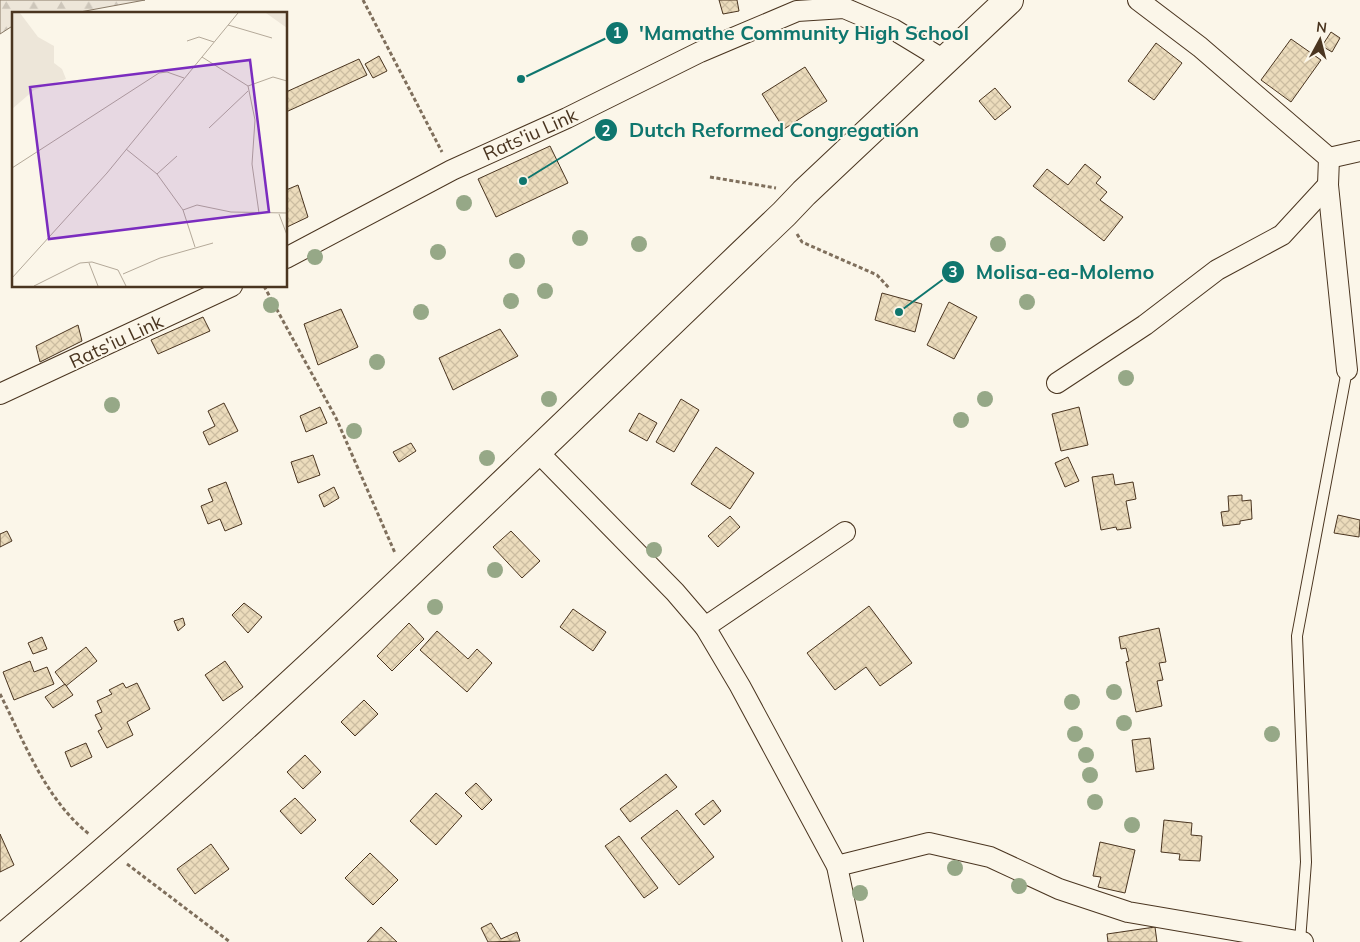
<svg xmlns="http://www.w3.org/2000/svg" width="1360" height="942" font-family="Mulish,sans-serif">
<defs>
<pattern id="forest-firs" width="22" height="20" patternUnits="userSpaceOnUse" patternTransform="scale(1.25)"><rect width="22" height="20" fill="#ede6d9"/><path d="M5 1l3.5 6h-7zM16 11l3.5 6h-7z" fill="#cdc6ba"/></pattern>
<pattern id="building-cross-hatch" width="8" height="8" patternUnits="userSpaceOnUse" patternTransform="scale(1.25)"><rect width="8" height="8" fill="#ecdcbc"/><path d="M0 0l8 8M0 8l8-8" fill="none" stroke="#ccbda1"/></pattern>
</defs>
<rect width="100%" height="100%" fill="#fbf6e9"/>
<path fill="url(#forest-firs)" stroke="#887966" d="M0 0H145L69 14H14V25L0 34Z"/>
<g fill="url(#building-cross-hatch)" stroke="#4a3520">
<path d="M719 0H737L739 11 723 14Z"/>
<path d="M1331 32 1340 38 1332 52 1322 46Z"/>
<path d="M1291 39 1321 60 1291 102 1261 80Z"/>
<path d="M1156 43 1182 63 1154 100 1128 81Z"/>
<path d="M379 56 387 71 373 78 365 64Z"/>
<path d="M359 59 367 75 286 112V92Z"/>
<path d="M805 67 827 101 784 129 762 94Z"/>
<path d="M995 88 1011 107 995 120 979 101Z"/>
<path d="M550 146 568 183 496 217 478 179Z"/>
<path d="M1085 164 1101 177 1096 183 1107 192 1100 200 1123 217 1104 241 1033 186 1047 169 1068 185Z"/>
<path d="M298 185 308 217 287 227 286 190Z"/>
<path d="M882 293 922 304 915 332 875 320Z"/>
<path d="M949 302 977 317 954 359 927 345Z"/>
<path d="M341 309 358 347 318 365 304 324Z"/>
<path d="M203 317 210 331 158 354 151 340Z"/>
<path d="M78 325 82 341 40 362 36 346Z"/>
<path d="M500 329 518 356 453 390 439 358Z"/>
<path d="M681 399 699 410 674 452 656 442Z"/>
<path d="M224 403 238 431 209 445 203 432 215 426 208 411Z"/>
<path d="M320 407 327 423 306 432 300 416Z"/>
<path d="M1079 407 1088 445 1061 451 1052 414Z"/>
<path d="M639 413 657 423 647 441 629 431Z"/>
<path d="M411 443 416 451 399 462 393 452Z"/>
<path d="M716 447 754 473 730 509 691 484Z"/>
<path d="M313 455 320 475 298 483 291 462Z"/>
<path d="M1068 457 1079 481 1065 487 1055 463Z"/>
<path d="M1113 474 1115 485 1133 482 1136 499 1126 501 1131 528 1117 530 1116 527 1101 530 1092 477Z"/>
<path d="M226 482 242 524 225 531 220 519 208 524 201 506 213 501 208 489Z"/>
<path d="M334 487 339 498 324 507 319 495Z"/>
<path d="M1242 495V501L1251 500 1252 519 1240 521V524L1223 526 1221 512 1229 511 1228 496Z"/>
<path d="M1338 515 1360 520 1359 537 1334 533Z"/>
<path d="M730 516 740 527 718 547 708 536Z"/>
<path d="M7 531 12 541 0 547V534Z"/>
<path d="M511 531 540 561 522 578 493 547Z"/>
<path d="M244 603 262 617 248 633 232 615Z"/>
<path d="M869 606 912 663 880 686 866 667 835 690 807 653Z"/>
<path d="M573 609 606 632 593 651 560 627Z"/>
<path d="M183 618 185 625 178 631 174 621Z"/>
<path d="M409 623 424 639 392 671 377 656Z"/>
<path d="M1159 628 1166 662 1159 663 1163 680 1157 681 1162 706 1136 712 1126 662 1129 661 1126 648 1121 649 1119 637Z"/>
<path d="M437 631 468 659 477 649 492 663 467 692 420 650Z"/>
<path d="M42 637 47 649 33 654 28 643Z"/>
<path d="M86 647 97 661 66 686 55 672Z"/>
<path d="M30 661 34 672 47 667 54 684 14 700 3 672Z"/>
<path d="M225 661 243 687 223 701 205 675Z"/>
<path d="M123 683 126 688 137 683 150 709 127 722 133 735 107 748 98 731 102 729 95 715 102 712 97 701 112 694 109 690Z"/>
<path d="M65 684 73 695 53 708 45 697Z"/>
<path d="M364 700 378 714 355 736 341 722Z"/>
<path d="M1150 738 1154 769 1136 772 1132 740Z"/>
<path d="M86 743 92 757 71 767 65 752Z"/>
<path d="M305 755 321 772 303 789 287 772Z"/>
<path d="M666 774 677 787 630 822 620 809Z"/>
<path d="M476 783 492 800 482 810 465 793Z"/>
<path d="M436 793 462 816 436 845 410 821Z"/>
<path d="M295 798 316 820 301 834 280 811Z"/>
<path d="M713 800 721 811 704 825 695 814Z"/>
<path d="M677 810 714 857 679 885 641 838Z"/>
<path d="M1164 820 1192 823 1191 835 1202 836 1200 861 1179 860 1180 854 1161 852Z"/>
<path d="M0 834 14 865 0 872Z"/>
<path d="M619 836 658 888 644 898 605 846Z"/>
<path d="M1100 842 1135 850 1125 893 1098 887 1101 877 1093 876Z"/>
<path d="M211 844 229 869 195 894 177 869Z"/>
<path d="M370 853 398 880 373 905 345 878Z"/>
<path d="M491 923 501 939 517 932 520 941 488 942 481 928Z"/>
<path d="M381 927 397 942H367Z"/>
<path d="M1155 927 1157 942H1108L1107 934Z"/>
</g>
<g fill="none" stroke-linecap="round" stroke-linejoin="round">
<defs>
<path id="service" d="M1300 941 1306 862 1297 636 1347 370"/>
<g id="minor">
<path d="M1138 0 1200 47 1329 158 1328 185 1347 370"/>
<path d="M1329 158 1360 151"/>
<path d="M286 258 452 170 567 118 700 52 797 11 844 8 893 29 944 60"/>
<path d="M1057 383 1145 325 1217 270 1282 235 1328 185"/>
<path d="M0 394 232 286"/>
<path d="M536 450 675 592 705 627 740 686 837 866 853 942"/>
<path d="M705 627 845 532"/>
<path d="M837 866 929 843 990 857 1059 889 1128 912 1303 942"/>
</g>
<path id="secondary" d="M0 940C274 712 526 460 784 214L804 193 1009 0"/>
</defs>
<use href="#service" stroke="#4a3520" stroke-width="12"/>
<use href="#minor" stroke="#4a3520" stroke-width="22"/>
<use href="#secondary" stroke="#4a3520" stroke-width="30"/>
<g stroke="#7f6f5c" stroke-width="3" stroke-dasharray="4 2.5" stroke-linecap="butt">
<path d="M363 0 442 152"/>
<path d="M710 177 776 188"/>
<path d="M797 234 802 242 877 275 890 289"/>
<path d="M264 286 336 418 395 553"/>
<path d="M0 694C25 743 45 799 89 834"/>
<path d="M127 864 230 942"/>
</g>
<use href="#service" stroke="#fbf6e9" stroke-width="10"/>
<use href="#minor" stroke="#fbf6e9" stroke-width="20"/>
<use href="#secondary" stroke="#fbf6e9" stroke-width="28"/>
</g>
<g fill="#96a887">
<circle cx="464" cy="203" r="8"/>
<circle cx="580" cy="238" r="8"/>
<circle cx="639" cy="244" r="8"/>
<circle cx="998" cy="244" r="8"/>
<circle cx="438" cy="252" r="8"/>
<circle cx="315" cy="257" r="8"/>
<circle cx="517" cy="261" r="8"/>
<circle cx="545" cy="291" r="8"/>
<circle cx="511" cy="301" r="8"/>
<circle cx="1027" cy="302" r="8"/>
<circle cx="271" cy="305" r="8"/>
<circle cx="421" cy="312" r="8"/>
<circle cx="377" cy="362" r="8"/>
<circle cx="1126" cy="378" r="8"/>
<circle cx="549" cy="399" r="8"/>
<circle cx="985" cy="399" r="8"/>
<circle cx="112" cy="405" r="8"/>
<circle cx="961" cy="420" r="8"/>
<circle cx="354" cy="431" r="8"/>
<circle cx="487" cy="458" r="8"/>
<circle cx="654" cy="550" r="8"/>
<circle cx="495" cy="570" r="8"/>
<circle cx="435" cy="607" r="8"/>
<circle cx="1114" cy="692" r="8"/>
<circle cx="1072" cy="702" r="8"/>
<circle cx="1124" cy="723" r="8"/>
<circle cx="1075" cy="734" r="8"/>
<circle cx="1272" cy="734" r="8"/>
<circle cx="1086" cy="755" r="8"/>
<circle cx="1090" cy="775" r="8"/>
<circle cx="1095" cy="802" r="8"/>
<circle cx="1132" cy="825" r="8"/>
<circle cx="955" cy="868" r="8"/>
<circle cx="1019" cy="886" r="8"/>
<circle cx="860" cy="893" r="8"/>
</g>
<g text-anchor="middle" stroke-width="4" stroke-linejoin="round" paint-order="stroke">
<g font-size="19" fill="#4a3520" stroke="#fbf6e9">
<text transform="translate(530 134) rotate(-24)" y="7">Rats'iu Link</text>
<text transform="translate(116 341) rotate(-25)" y="7">Rats'iu Link</text>
</g>
</g>
<g transform="translate(12 12)">
<rect width="275" height="275" fill="#fbf6e9"/>
<path d="M254 1H275V16Z" fill="#ede6d9"/>
<path d="M0 1H8L26 25 42 34V51L50 57 54 67 22 78 0 97Z" fill="#ede6d9"/>
<path fill="none" stroke="#b4a999" stroke-width="1" d="M216 13 260 26M175 29 187 25 202 30M190 45 236 74 243 108 240 152 247 201M236 74 261 65 275 69M197 116 236 79M114 137 145 162 171 198 183 235M0 156 147 61 155 60 172 66M145 162 165 144M171 198 185 193 219 200 275 201M267 202 275 223M77 251 86 274M111 262 148 246 201 231M0 266 95 161 226 1M22 274 68 251 80 250 106 258 114 274"/>
<path fill="#7b2cbf" fill-opacity="0.15" stroke="#7b2cbf" stroke-width="2.5" d="M238 48 257 200 37 227 18 75Z"/>
<rect width="275" height="275" fill="none" stroke="#4a3520" stroke-width="2.5"/>
</g>
<path fill="none" stroke="#0f766e" stroke-width="2" d="M521 79L617 33M523 181L606 130M899 312L953 272"/>
<g fill="#0f766e" stroke="#fbf6e9" stroke-width="2">
<circle cx="521" cy="79" r="5"/>
<circle cx="523" cy="181" r="5"/>
<circle cx="899" cy="312" r="5"/>
<circle cx="617" cy="33" r="12"/>
<circle cx="606" cy="130" r="12"/>
<circle cx="953" cy="272" r="12"/>
</g>
<g font-size="15" text-anchor="middle" font-weight="bold" fill="#fff">
<text x="617" y="38">1</text>
<text x="606" y="136">2</text>
<text x="953" y="277">3</text>
</g>
<g font-size="20" text-anchor="middle" font-weight="bold" fill="#0f766e" stroke="#fbf6e9" stroke-width="4" stroke-linejoin="round" paint-order="stroke">
<text x="804" y="40">'Mamathe Community High School</text>
<text x="774" y="137">Dutch Reformed Congregation</text>
<text x="1065" y="279">Molisa-ea-Molemo</text>
</g>
<g transform="translate(1320 40) rotate(7)" stroke="#fbf6e9" stroke-width="4" paint-order="stroke">
<path d="M0-4L9 19L0 12L-9 19Z" fill="#4a3520"/>
<text y="-8" font-size="14" font-weight="bold" text-anchor="middle" fill="#4a3520">N</text>
</g>
</svg>
